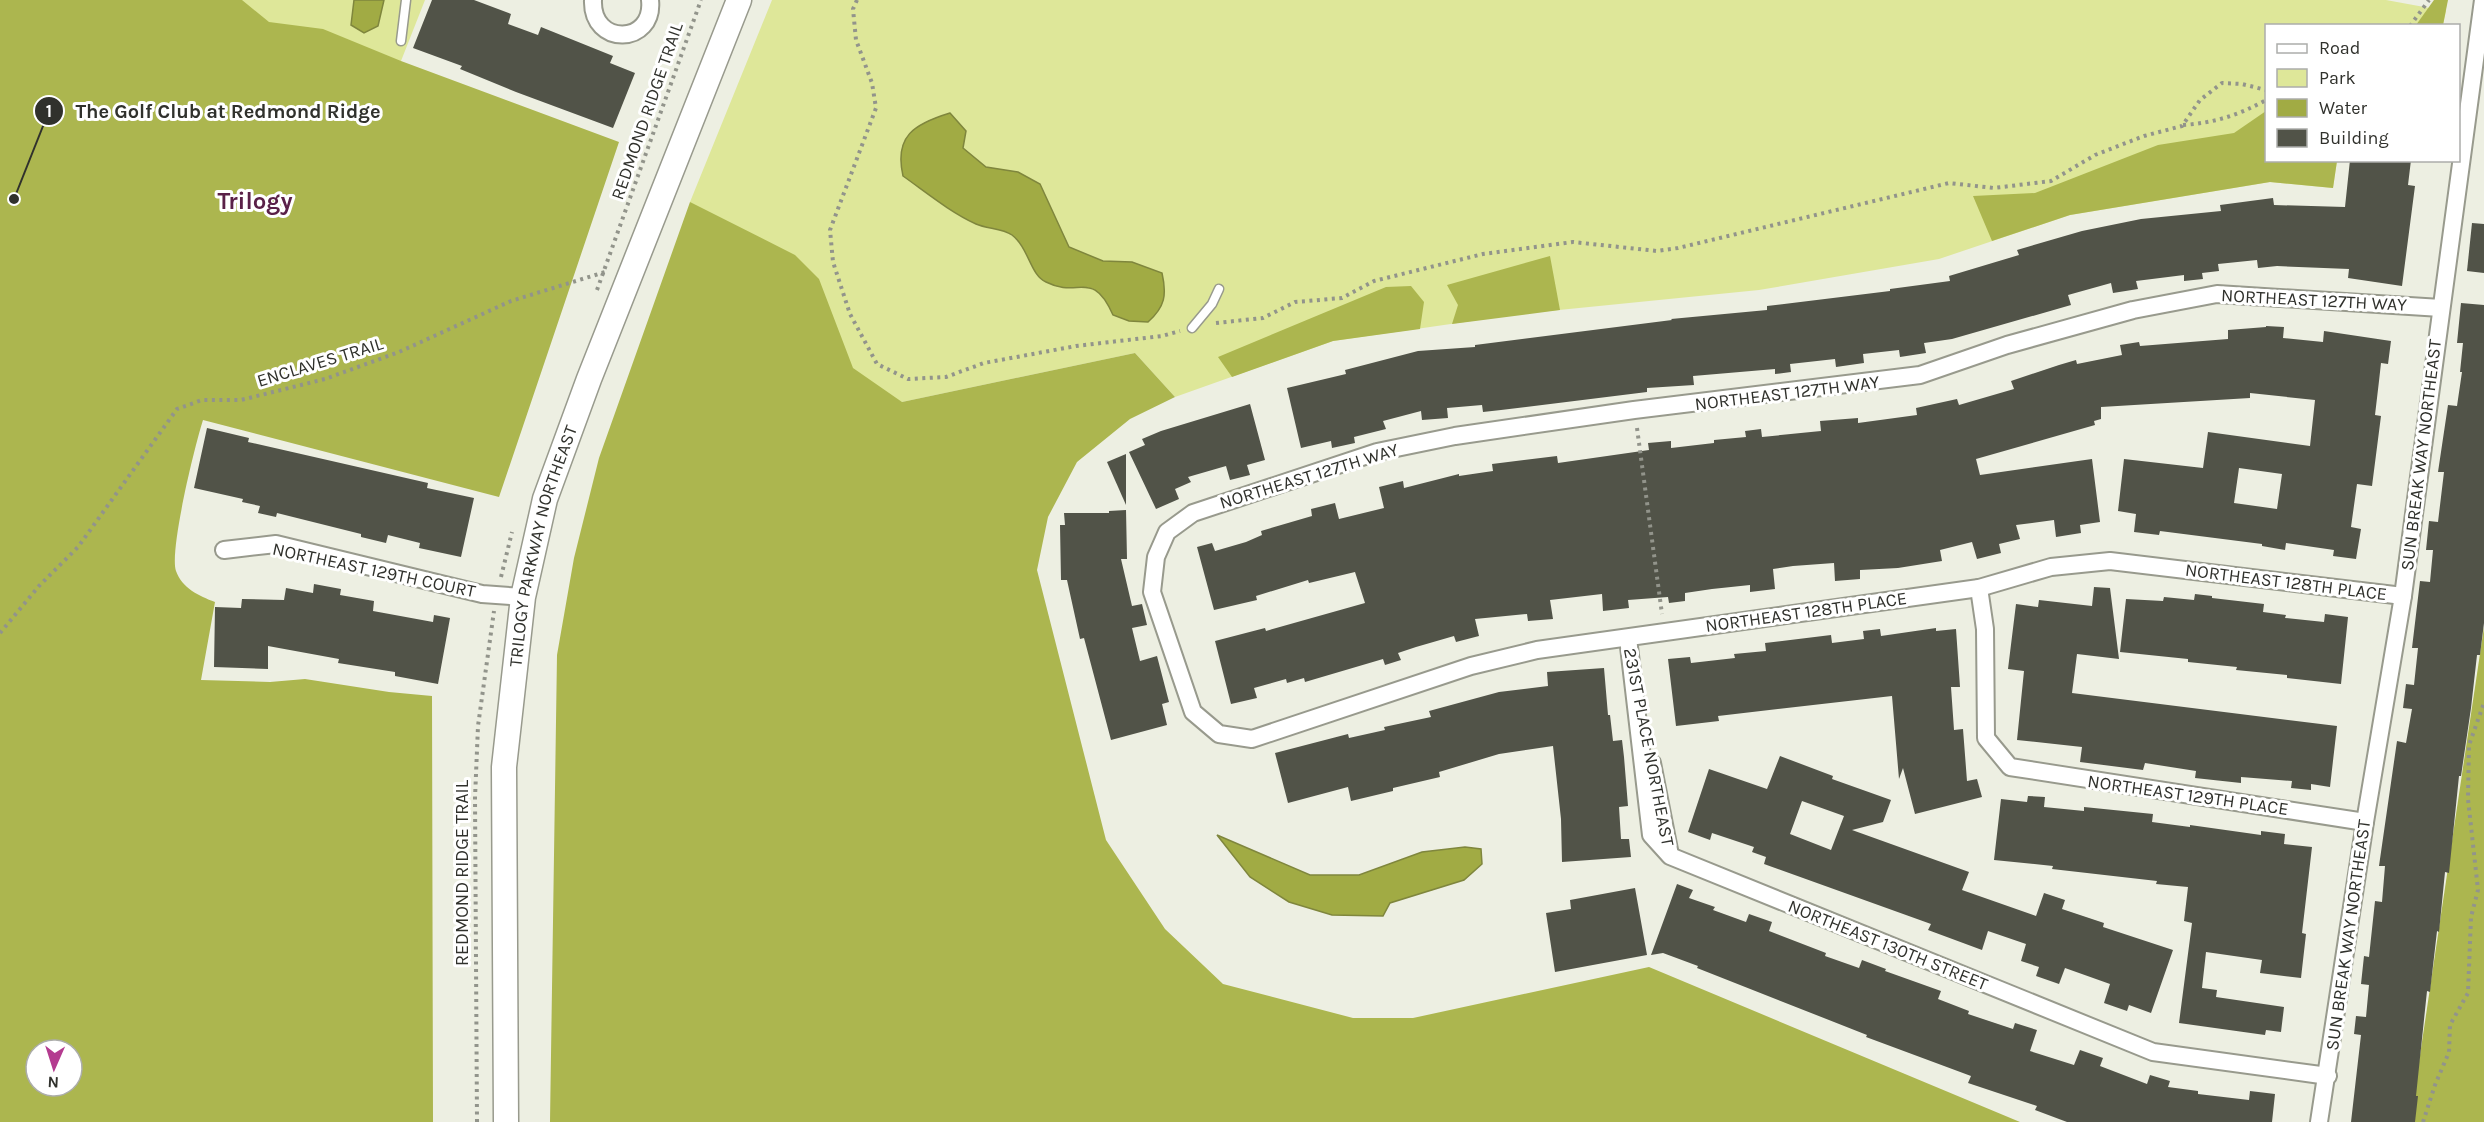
<svg xmlns="http://www.w3.org/2000/svg" width="2484" height="1122" font-family="Karla,sans-serif">
<rect width="100%" height="100%" fill="#edefe2"/>
<g fill="#dee799">
<path d="M133 0H425L401 61 397 101Z"/>
<path d="M772 0H2386L2446 11 2443 25 2266 26V160L2337 161 2333 188 2270 182 2070 215 1939 259 1759 290 1520 314 1333 341 1175 397 1135 353 902 402 779 383 690 202Z"/>
</g>
<g fill="#acb64f" fill-rule="evenodd">
<path d="M0 0H242L269 22 323 29 401 61 619 142 499 497 203 420C195 445 169 551 176 571 182 588 199 596 215 602L201 680 270 682 305 679 389 692 432 696 433 1122H0ZM36 1050H72V1086H36Z"/>
<path d="M2434 0H2448L2443 25H2416Z"/>
<path d="M2266 111V160L2337 161 2333 188 2270 182 2070 215 1992 241 1973 196 2035 193 2158 145 2234 133Z"/>
<path d="M690 202 795 255 819 279 853 368 902 402 1135 353 1175 397 1130 419 1077 462 1048 517 1037 570 1106 840 1165 929 1223 984 1353 1018H1413L1649 967 2020 1122H550L557 655 574 558 599 458Z"/>
<path d="M1550 256 1560 310 1452 324 1458 305 1447 285Z"/>
<path d="M1411 286 1424 302 1420 329 1333 341 1232 377 1218 357 1386 287Z"/>
<path d="M2484 627V1122H2410Z"/>
</g>
<g fill="#a1ab44" stroke="#7f863d" stroke-width="1.5">
<path d="M354 0H384L378 26 364 33 351 25Z"/>
<path d="M950 113 966 131 963 148 986 167 1018 172 1040 184 1069 247 1103 261 1132 262 1162 273C1167 295 1165 307 1148 322L1129 321 1113 315C1092 268 1079 299 1046 282 1030 275 1029 248 1012 235 1002 228 987 229 976 224 950 212 927 193 903 176 894 136 914 124 950 113Z"/>
<path d="M1217 835 1310 875H1359L1422 852 1465 847 1481 849 1482 864 1464 880 1390 903 1383 916 1332 915 1289 902 1250 877Z"/>
</g>
<g fill="#515348" fill-rule="evenodd">
<path d="M432 0H474L511 14 508 24 538 35 541 27 613 56 610 63 635 73 613 128 516 92 460 69 462 66 413 48Z"/>
<path d="M2350 160H2411L2408 185 2415 186 2402 286 2348 278 2349 269 2277 266 2258 268 2257 260 2218 264 2219 271 2202 273 2203 279 2184 281V275L2136 281 2138 289 2113 293 2111 283 2068 295 2071 305 1952 339 1924 343 1926 353 1900 357 1899 350 1863 354 1864 363 1836 367 1835 359 1790 364 1791 372 1775 374V369L1693 376 1694 385 1647 388V392L1501 410 1483 412 1482 405 1447 408 1448 418 1422 420 1421 411 1383 421 1386 429 1354 437 1355 443 1332 448 1331 441 1301 448 1287 388 1346 374 1345 370 1418 351 1475 347V345L1672 320 1671 319 1767 310V306L1890 291V289L1950 281 1949 276 2019 255 2017 250 2082 231 2141 219 2221 211 2220 205 2273 198 2274 205 2345 207Z"/>
<path d="M2472 223 2484 224V273L2467 271Z"/>
<path d="M2461 303 2484 305V623L2480 655H2477L2471 708 2461 776H2459L2449 873 2445 872 2439 932 2437 931 2430 992 2427 991 2416 1096H2418L2415 1122H2351L2361 1035 2354 1034 2356 1016 2366 1017 2369 985 2361 984 2364 956 2369 957 2375 901 2382 902 2385 866H2379L2397 741 2406 743 2412 709 2403 708 2406 684 2414 685 2418 648H2412L2420 581 2430 582 2433 550H2426L2429 521 2438 522 2444 472H2438L2448 405 2457 406 2462 372H2460L2463 343H2457Z"/>
<path d="M2266 326 2284 327 2283 338 2323 342 2324 331 2391 341 2388 364 2381 363 2379 381 2375 415 2381 416 2372 486 2357 484 2351 527 2361 529 2356 559 2333 556 2334 550 2286 543 2285 550 2262 546V544L2160 531 2159 535 2134 532 2136 514 2118 511 2124 459 2203 468 2208 432 2310 446 2315 400 2250 393V398L2101 407V419L2094 421 2095 425 1976 459 1980 475 2092 459 2100 522 2080 525 2081 533 2056 537 2054 520 2016 525 2020 539 1999 544 2001 553 1977 559 1972 542 1940 550 1942 561 1898 568 1860 570V579L1835 581 1834 563 1793 566 1773 569 1775 589 1750 592V585L1712 589 1685 593V601L1669 603 1668 597 1628 600 1629 608 1603 611 1602 594 1550 600 1553 619 1528 621 1527 614 1475 619 1479 636 1456 642 1454 636 1416 647 1398 653 1401 660 1385 665 1383 659 1305 682 1304 678 1287 683 1286 679 1254 688 1257 698 1231 704 1215 641 1265 628 1266 631 1365 603 1355 572 1309 583 1308 580 1256 596 1257 600 1214 610 1197 547 1212 543 1215 551 1246 542 1262 535 1261 531 1312 516 1311 509 1335 503 1339 519 1384 508 1379 487 1403 481 1404 488 1459 474V476L1493 471 1492 464 1557 456 1558 463 1649 450 1648 443 1671 441V448L1714 443V440L1746 437 1745 431 1761 429 1762 437 1821 431 1820 421 1858 418V423L1917 415 1916 408 1957 399 1959 405 2014 389 2011 381 2059 365 2076 360 2077 364 2122 355 2120 345 2139 342 2140 346 2228 339V330L2266 327ZM2239 468 2282 474 2277 509 2234 503Z"/>
<path d="M1250 404 1265 460 1247 465 1250 475 1230 480 1226 466 1188 477 1191 482 1175 489 1179 499 1156 509 1129 452 1145 445 1142 439 1161 431Z"/>
<path d="M207 428 249 438 248 442 428 483 427 488 474 498 461 557 419 548 420 543 388 535 386 543 361 537V534L277 513 276 517 258 513 260 506 242 502 243 499 194 488Z"/>
<path d="M1126 454V505L1107 462Z"/>
<path d="M1126 510 1127 559H1121L1132 606 1142 604 1147 625 1132 628 1140 661 1157 656 1169 702 1162 704 1167 725 1111 740 1084 638 1080 639 1067 580H1061L1060 525H1065L1064 513H1109V511Z"/>
<path d="M314 584 341 589 340 595 374 601 373 611 433 622 434 615 450 618 438 684 395 676V672L338 663 339 659 268 646V669L214 667 215 607 241 608 242 599 284 600 286 588 313 593Z"/>
<path d="M2094 587 2110 588 2119 659 2077 654 2072 693 2337 726 2330 787 2311 784V790L2291 788 2292 781 2241 777V783L2195 778 2196 771 2145 763 2143 770 2080 762 2082 747 2017 740 2024 671 2008 669 2016 604 2038 607 2039 600 2092 606Z"/>
<path d="M2195 594 2212 596V598L2264 604 2263 612 2286 615 2285 618 2324 622 2325 614 2348 617 2341 684 2287 678V675L2236 670 2237 667 2188 662V659L2120 652 2126 599 2163 601 2164 597 2194 600Z"/>
<path d="M1936 628V631L1956 629 1960 687H1951L1954 730 1963 729 1967 781 1977 779 1982 797 1915 814 1903 768 1899 779 1892 696 1718 716 1719 721 1676 726 1668 659 1690 657 1691 663 1735 658 1734 654 1766 651 1765 643 1831 635 1832 643 1864 639 1863 631 1880 629 1881 636Z"/>
<path d="M1604 668 1608 715H1610L1613 741 1622 740 1624 757 1628 806 1619 807 1621 839H1629L1631 857 1562 862 1561 819 1553 746 1499 754 1439 772 1440 777 1393 788V791L1351 801 1348 787 1288 803 1275 753 1348 734 1349 738 1385 730 1384 727 1431 717 1429 711 1499 692 1548 686 1547 672Z"/>
<path d="M1780 756 1833 776 1832 779 1891 800 1883 822 1852 830 1969 872 1962 890 2036 916 2044 893 2065 900 2062 909 2104 923 2103 927 2173 950 2151 1013 2129 1005 2127 1011 2104 1003 2110 984 2065 968 2059 984 2036 976 2039 967 2021 961 2026 944 1988 931 1982 950 1928 930 1931 924 1764 864 1766 857 1752 852 1754 847 1712 833 1710 840 1688 832 1709 769 1767 789ZM1802 801 1844 816 1831 850 1790 834Z"/>
<path d="M2028 796 2045 797 2044 807 2084 811V807L2153 814 2152 822 2190 827V825L2261 835V831L2285 834 2284 844 2312 847 2302 933 2306 934 2301 978 2260 973 2262 960 2206 952 2202 988 2217 990 2216 997 2284 1007 2281 1032 2266 1030 2265 1035 2179 1023 2192 923 2184 921 2188 887 2156 884 2157 881 2052 869 2053 866 1994 860 2001 799 2027 802Z"/>
<path d="M1677 884 1693 890 1689 898 1715 907 1713 910 1746 922 1749 914 1772 922 1769 931 1826 953 1825 956 1859 968 1862 960 1886 969 1885 971 1941 991 1938 999 1969 1011 1968 1014 2013 1029 2015 1023 2037 1030 2030 1051 2074 1065 2080 1050 2103 1058 2100 1066 2147 1084 2150 1075 2170 1081 2168 1087 2198 1091V1094L2249 1100 2250 1091 2275 1094 2272 1122H2067L2035 1110 2037 1106 1968 1083 1971 1076 1866 1037 1867 1035 1697 968 1698 966 1663 953 1651 955Z"/>
<path d="M1635 888 1647 955 1555 972 1546 913 1571 909 1570 900Z"/>
</g>
<g fill="none" stroke-linecap="round" stroke-linejoin="round">
<defs>
<g id="lane">
<path d="M401 41 406 0"/>
<path d="M1192 328 1212 304 1219 289"/>
</g>
<g id="street">
<path d="M593 0C591 47 655 45 650 0"/>
<path d="M224 550 276 544 482 594 523 597"/>
<path d="M1979 588 1985 629 1986 738 2010 767 2365 822"/>
<path d="M2403 596 2110 561 2051 567 1979 588 1537 650 1471 666 1252 739 1219 734 1193 712 1152 592 1156 557 1167 532 1193 513 1377 452 1455 436 1634 410 1920 375 2007 345 2133 310 2217 294 2441 308"/>
<path d="M1628 638 1651 835 1670 856 2153 1052 2328 1076"/>
<path d="M1652 763 1670 855"/>
<path d="M2319 1122 2365 822 2403 596 2483 0"/>
</g>
<g id="secondary">
<path id="s1" d="M506 1122 504 767 523 597 545 499 589 379 739 0"/>
</g>
</defs>
<use href="#lane" stroke="#989a8d" stroke-width="11"/>
<use href="#street" stroke="#989a8d" stroke-width="20"/>
<use href="#secondary" stroke="#989a8d" stroke-width="27"/>
<g stroke="#92948b" stroke-width="4" stroke-dasharray="3 4.5" stroke-linecap="butt">
<path d="M857 0 853 9 856 40 872 83 876 108 830 230 833 262 850 314 877 364 908 379 946 377 984 363 1076 346 1162 336 1180 331"/>
<path d="M2410 26 2429 0"/>
<path d="M2183 125C2214 123 2239 115 2266 100"/>
<path d="M597 290 701 0"/>
<path d="M1216 323 1263 318 1295 302 1342 298 1374 281 1483 254 1573 242 1657 251 1678 248 1949 183 1994 188 2051 181 2095 155 2144 136 2182 126 2200 100 2222 83 2242 84 2266 90"/>
<path d="M1637 428 1662 614"/>
<path d="M501 577 512 532"/>
<path d="M0 633 39 586 78 547 177 409 202 400H241L325 379 399 352 511 301 605 272"/>
<path d="M477 1122 475 798 478 726 494 611"/>
<path d="M2423 1122 2435 1085 2449 1052 2450 1025 2468 993 2471 917 2478 890 2468 799 2469 745 2484 703"/>
</g>
<use href="#lane" stroke="#fff" stroke-width="8"/>
<use href="#street" stroke="#fff" stroke-width="16"/>
<use href="#secondary" stroke="#fff" stroke-width="24"/>
</g>
<g text-anchor="middle" stroke-width="6" stroke-linejoin="round" paint-order="stroke">
<g font-size="18" fill="#30312c" stroke="#fff">
<text transform="translate(647 111) rotate(-71)" y="6">REDMOND RIDGE TRAIL</text>
<text transform="translate(2314 300) rotate(3)" y="6">NORTHEAST 127TH WAY</text>
<text transform="translate(320 362) rotate(-17)" y="6">ENCLAVES TRAIL</text>
<text transform="translate(1787 393) rotate(-7)" y="6">NORTHEAST 127TH WAY</text>
<text transform="translate(2421 455) rotate(-83)" y="6">SUN BREAK WAY NORTHEAST</text>
<text transform="translate(1309 476) rotate(-17)" y="6">NORTHEAST 127TH WAY</text>
<text dy="6" stroke="none"><textPath href="#s1" startOffset="580">TRILOGY PARKWAY NORTHEAST</textPath></text>
<text transform="translate(374 570) rotate(12)" y="6">NORTHEAST 129TH COURT</text>
<text transform="translate(2286 582) rotate(7)" y="6">NORTHEAST 128TH PLACE</text>
<text transform="translate(1806 612) rotate(-8)" y="6">NORTHEAST 128TH PLACE</text>
<text transform="translate(1649 747) rotate(79)" y="6">231ST PLACE NORTHEAST</text>
<text transform="translate(2188 795) rotate(8)" y="6">NORTHEAST 129TH PLACE</text>
<text transform="translate(462 873) rotate(-90)" y="6">REDMOND RIDGE TRAIL</text>
<text transform="translate(2348 935) rotate(-82)" y="6">SUN BREAK WAY NORTHEAST</text>
<text transform="translate(1888 945) rotate(22)" y="6">NORTHEAST 130TH STREET</text>
</g>
<g font-size="24" font-weight="bold" fill="#5a2048" stroke="#fff">
<text x="255" y="209">Trilogy</text>
</g>
</g>
<path fill="none" stroke="#30312c" stroke-width="2" d="M14 199L49 111"/>
<g fill="#30312c" stroke="#fff" stroke-width="2">
<circle cx="14" cy="199" r="6"/>
<circle cx="49" cy="111" r="15"/>
</g>
<g font-size="18" text-anchor="middle" font-weight="bold" fill="#fff">
<text x="49" y="117">1</text>
</g>
<g font-size="20" text-anchor="middle" font-weight="bold" fill="#30312c" stroke="#fff" stroke-width="6" stroke-linejoin="round" paint-order="stroke">
<text x="228" y="118">The Golf Club at Redmond Ridge</text>
</g>
<rect x="2265" y="24" width="195" height="138" fill="#ffffff" stroke="#acadab" stroke-width="1.5"/>
<rect x="2277" y="44" width="30" height="9" fill="#ffffff" stroke="#acadab" stroke-width="1.5"/>
<text x="2319" y="54" font-size="18" fill="#30312c">Road</text>
<rect x="2277" y="69" width="30" height="18" fill="#dee799" stroke="#acadab" stroke-width="1.5"/>
<text x="2319" y="84" font-size="18" fill="#30312c">Park</text>
<rect x="2277" y="99" width="30" height="18" fill="#a1ab44" stroke="#acadab" stroke-width="1.5"/>
<text x="2319" y="114" font-size="18" fill="#30312c">Water</text>
<rect x="2277" y="129" width="30" height="18" fill="#515348" stroke="#acadab" stroke-width="1.5"/>
<text x="2319" y="144" font-size="18" fill="#30312c">Building</text>
<g transform="translate(54 1068) rotate(183)"><circle r="28" fill="#ffffff" stroke="#acadab" stroke-width="1.5"/>
<path d="M0-4.5L10 22L0 15L-10 22Z" fill="#b43b90"/>
<text y="-9" font-size="16" font-weight="bold" text-anchor="middle" fill="#30312c">N</text>
</g>
</svg>
